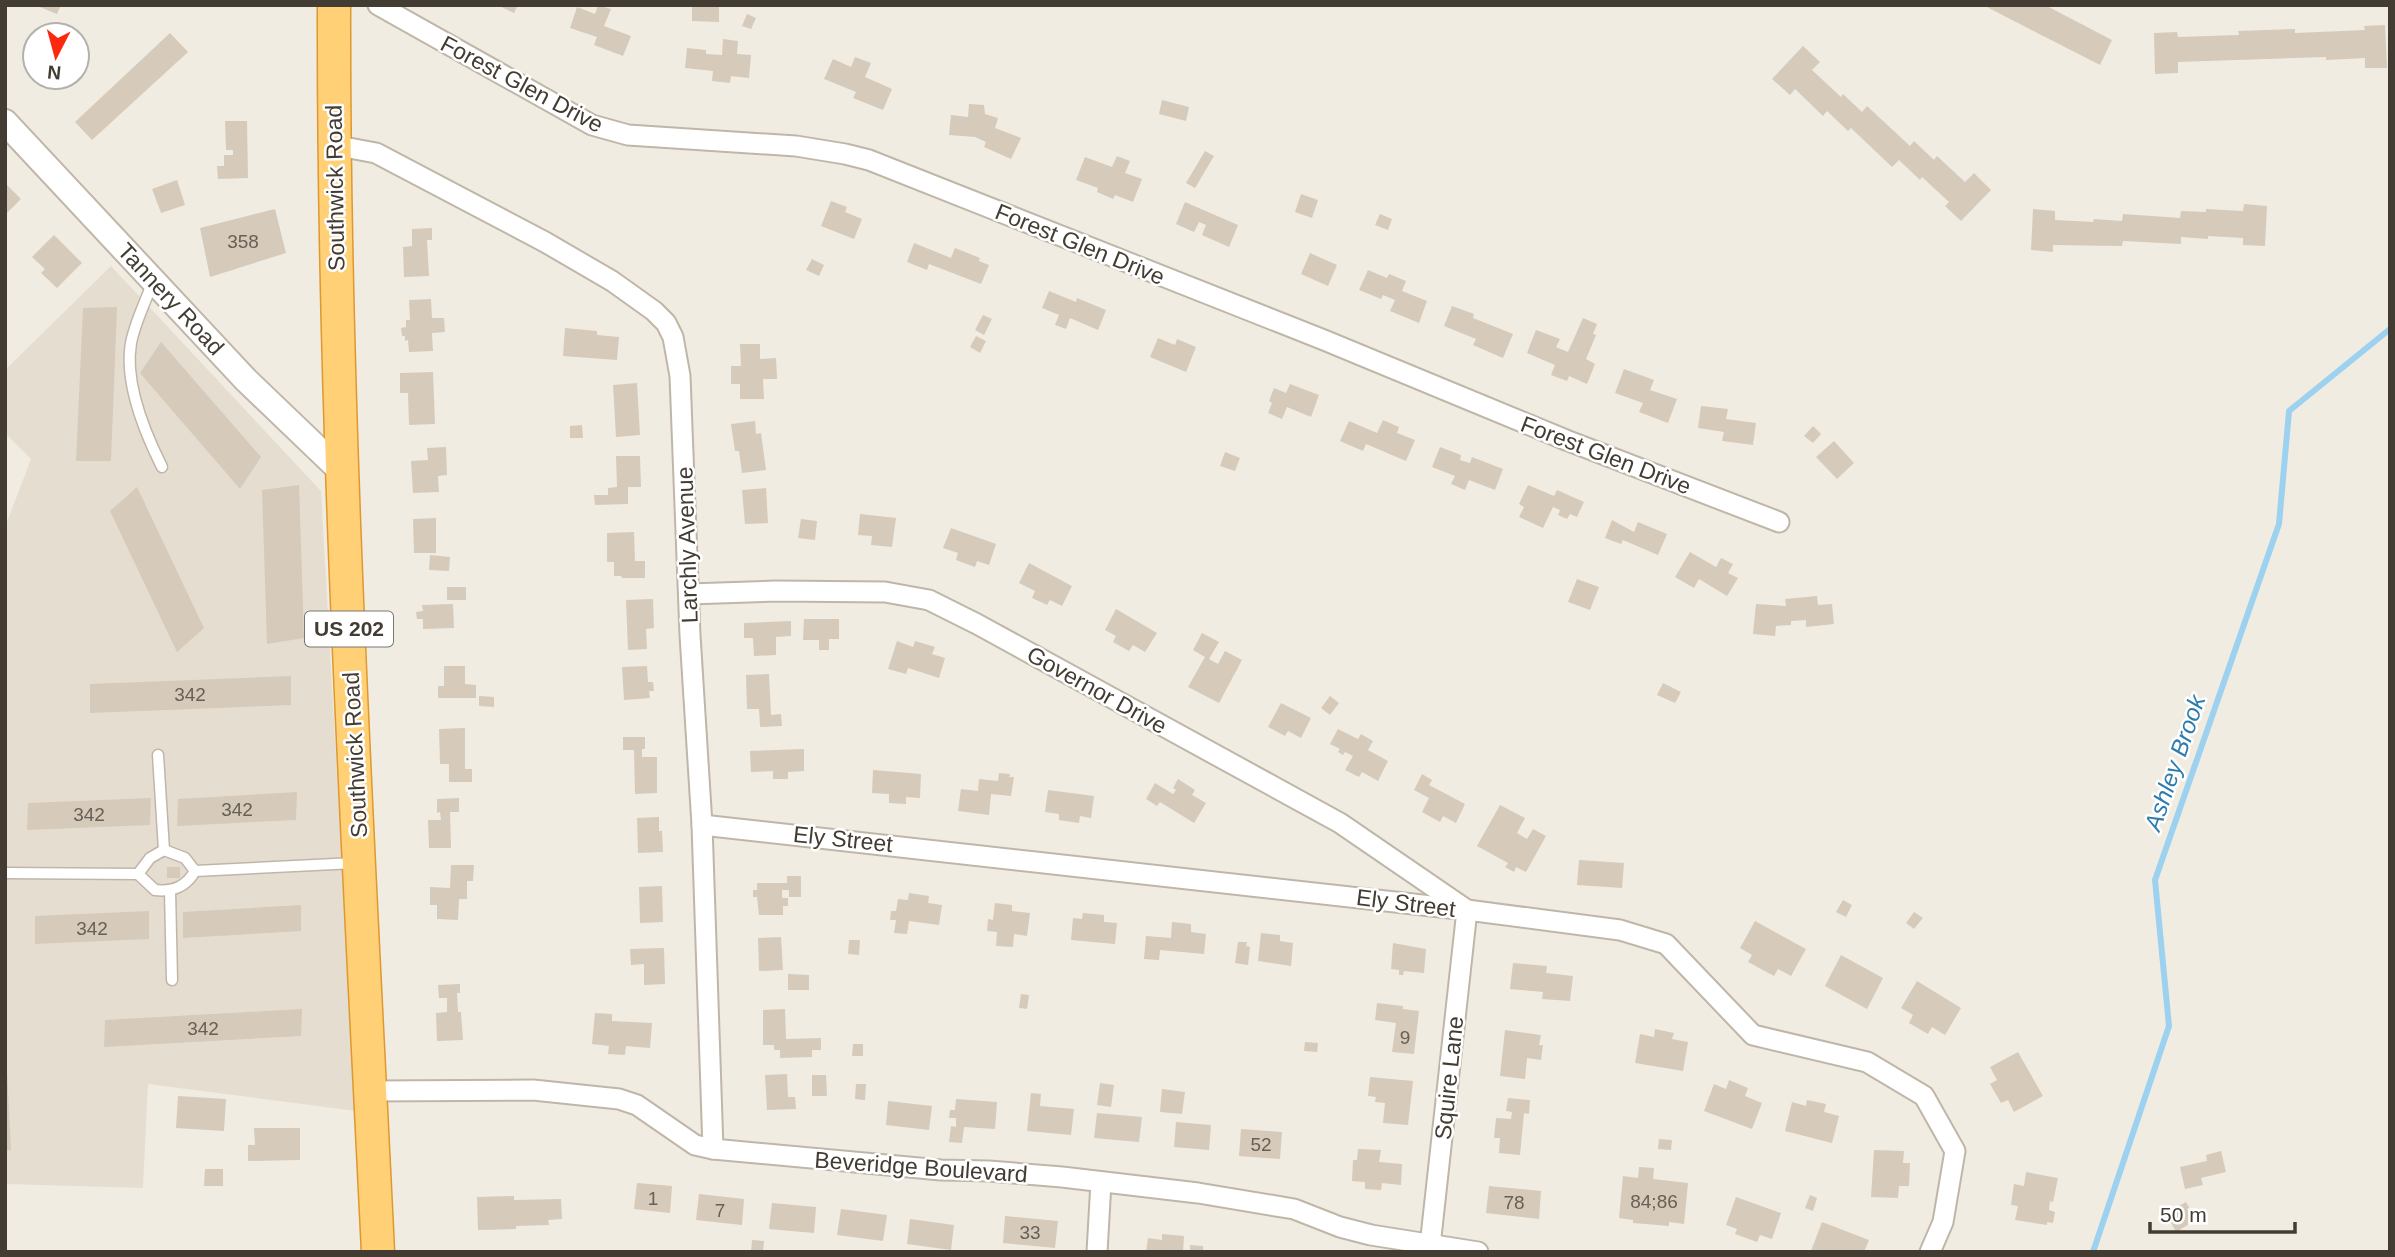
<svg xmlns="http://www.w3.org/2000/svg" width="2395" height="1257" font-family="Helvetica,sans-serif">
<rect width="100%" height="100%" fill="#f1ece2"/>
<path fill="#e5ded0" d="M111 266 321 491 356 1111 148 1084 143 1188 5 1184V527L31 459 5 433V370Z"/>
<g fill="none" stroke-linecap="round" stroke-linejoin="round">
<path stroke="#9cd1f0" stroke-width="6" d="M2093 1252 2169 1026 2155 880 2279 524 2289 411 2390 329"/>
</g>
<g fill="#d6caba">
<path d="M35 5H61L57 14Z"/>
<path d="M497 5H518L514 13Z"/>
<path d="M598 5 611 9 604 26 631 36 623 56 594 45 597 37 570 28 577 7 595 14Z"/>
<path d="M692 5H719V22L692 21Z"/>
<path d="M1983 5H2045L2112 40 2100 65Z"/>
<path d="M747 14 756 18 751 29 742 26Z"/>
<path d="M2385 25 2387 68H2365V58L2326 60V57L2178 62V73L2155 74 2154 33 2177 32 2178 37 2239 35 2238 31 2295 29V33L2365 30 2364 26Z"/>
<path d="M170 33 188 52 92 140 75 122Z"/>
<path d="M723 39 738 41 737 54 751 55 749 78 731 76 730 83 712 81 713 71 685 68 687 48 706 50V54L722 55Z"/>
<path d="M1803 46 1820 62 1812 70 1841 97 1843 94 1862 112 1867 106 1910 146 1914 141 1934 160 1937 156 1965 182 1974 173 1991 190 1961 221 1945 206 1949 202 1922 177 1920 180 1899 160 1892 167 1851 128 1848 131 1827 111 1823 116 1795 89 1790 95 1772 79Z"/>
<path d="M855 57 871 63 865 77 892 89 883 110 853 98 856 92 824 79 833 59 851 67Z"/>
<path d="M1162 100 1189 107 1186 121 1159 114Z"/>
<path d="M969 104 984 105 985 114 998 118 995 128 1021 138 1011 159 984 147 986 142 975 137 949 135 951 115 968 117Z"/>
<path d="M225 121H247L248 178 218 179 217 166H224V155H233V150H226Z"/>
<path d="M1205 151 1214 156 1195 188 1186 183Z"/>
<path d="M1117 156 1130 161 1125 173 1142 179 1133 202 1115 195 1113 199 1097 192 1098 188 1076 180 1085 157 1112 167Z"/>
<path d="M177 180 185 205 161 213 152 189Z"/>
<path d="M5 183 21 199 5 215Z"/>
<path d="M1301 194 1318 200 1312 218 1295 212Z"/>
<path d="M831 201 847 207 845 212 862 219 854 239 821 226Z"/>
<path d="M1185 202 1238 225 1229 247 1202 235 1206 225 1199 222 1194 232 1176 224Z"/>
<path d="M2244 204 2267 206 2265 246 2243 245V238L2208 236V239L2181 237V244L2123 241 2122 246 2053 245V252L2031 250 2033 209 2055 211V220L2093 222 2094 219 2122 221 2123 214 2180 218 2181 211 2206 212V209L2243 211Z"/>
<path d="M275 209 286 253 210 277 200 228Z"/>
<path d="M1380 214 1392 219 1388 230 1375 225Z"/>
<path d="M432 228V240H427L429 276 404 277 403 247 412 246V229Z"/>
<path d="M54 235 82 263 57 288 41 273 45 269 32 257Z"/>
<path d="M914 243 951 258 955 248 980 258 979 261 989 265 981 284 929 264 927 270 907 262Z"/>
<path d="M1310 253 1337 265 1328 286 1301 274Z"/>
<path d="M812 259 824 265 819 276 806 270Z"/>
<path d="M1368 270 1387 278 1389 274 1406 281 1402 291 1427 301 1419 323 1390 311 1395 300 1383 295 1381 299 1359 290Z"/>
<path d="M1049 291 1076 302 1077 298 1106 310 1098 330 1070 318 1066 329 1055 325 1059 315 1042 308Z"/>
<path d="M431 299 432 318H444L445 332 432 333 433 351 409 352 408 340 405 341V336H402L401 328 406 327V320H410L409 300Z"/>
<path d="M1452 306 1474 314 1473 318 1513 334 1503 358 1473 345 1476 339 1444 326Z"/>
<path d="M117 307 111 461H76L83 308Z"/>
<path d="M983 315 992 319 984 335 975 330Z"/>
<path d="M1583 318 1597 324 1593 334 1596 335 1586 359 1595 364 1587 384 1569 376 1567 381 1551 375 1555 365 1527 353 1536 330 1560 339 1556 347 1568 352Z"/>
<path d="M565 328 597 331V335L619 337 617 360 563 356Z"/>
<path d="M976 336 986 341 980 353 970 347Z"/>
<path d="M1158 338 1175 345 1177 339 1196 347 1186 372 1150 357Z"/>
<path d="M161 342 261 457 240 489 140 373Z"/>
<path d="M740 344H760V359L776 358 777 379H763L764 399H740V384H731V366H741Z"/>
<path d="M1624 369 1654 380 1650 390 1677 399 1668 423 1639 412 1643 403 1615 393Z"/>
<path d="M433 372 435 424 409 425 408 393H400V373Z"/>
<path d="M637 383 640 435 616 437 613 385Z"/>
<path d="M1290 384 1319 395 1311 417 1287 407 1282 419 1268 413 1272 403 1269 401 1274 388 1286 393Z"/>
<path d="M1701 406 1728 409 1726 419 1756 423 1753 445 1722 441 1724 432 1698 428Z"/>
<path d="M1383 420 1399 427 1397 433 1415 440 1406 461 1366 444 1363 451 1340 441 1349 421 1377 433Z"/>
<path d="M755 421 756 434 761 433 766 470 742 473 739 451H735L731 424Z"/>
<path d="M582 425 583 438H570V426Z"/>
<path d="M1813 426 1821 434 1813 443 1804 436Z"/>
<path d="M1834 441 1854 463 1837 479 1816 457Z"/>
<path d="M446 447 447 475 438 476 439 492 413 493 411 461 428 460 427 448Z"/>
<path d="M1440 447 1461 455 1460 460 1470 463 1472 457 1503 469 1495 490 1469 480 1465 490 1451 484 1455 476 1432 467Z"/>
<path d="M1225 452 1240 458 1235 471 1220 466Z"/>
<path d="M616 456H640L641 487H628V504L595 505 594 495H608V488L617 487Z"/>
<path d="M299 485 304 638 267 644 262 490Z"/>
<path d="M1528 485 1554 496 1557 490 1584 502 1577 517 1570 514 1567 519 1558 515 1560 510 1553 507 1543 528 1519 517 1524 507 1519 504Z"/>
<path d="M137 487 204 628 177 652 110 511Z"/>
<path d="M766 488 768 523 745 524 742 490Z"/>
<path d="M860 514 896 518 892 547 871 545 872 536 858 535Z"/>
<path d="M436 518V553H414L413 519Z"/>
<path d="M801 519 817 521 815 540 798 538Z"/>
<path d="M1612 520 1634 532 1638 522 1667 534 1658 555 1623 540 1621 544 1605 538Z"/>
<path d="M951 528 996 544 989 565 977 561 975 567 956 560 958 553 943 548Z"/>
<path d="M634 532 635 561H645V578H622L621 576H614V562H607V533Z"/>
<path d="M1690 552 1716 567 1721 558 1733 564 1728 573 1738 578 1727 596 1699 579 1694 588 1675 577Z"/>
<path d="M430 555 450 557 449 571 429 570Z"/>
<path d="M1029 563 1072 586 1062 606 1050 600 1047 605 1032 598 1035 591 1019 583Z"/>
<path d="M1577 579 1599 587 1590 610 1568 602Z"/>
<rect x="447" y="587" width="19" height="13"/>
<path d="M1817 596 1818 605 1832 604 1834 624 1806 627V620L1791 621V625L1776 626 1775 636 1753 634 1756 604 1786 606 1785 599Z"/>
<path d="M653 599 654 628 646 629 647 649 628 650 626 600Z"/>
<path d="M453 604 454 628 423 629V619H417L416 612 423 611 422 605Z"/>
<path d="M1116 609 1157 633 1145 652 1133 645 1129 651 1113 642 1116 636 1105 630Z"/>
<path d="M804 619H839V639H829V650H819V640H803Z"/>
<path d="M791 621V636L776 637V655L754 656 753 638H744V623Z"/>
<path d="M1202 633 1219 642 1209 659 1218 664 1225 651 1242 660 1219 703 1188 687 1205 657 1193 650Z"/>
<path d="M897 641 913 647 915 641 935 647 932 654 945 658 939 678 908 668 906 674 888 669Z"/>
<path d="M444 666H465V684L476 685V698H438V686H444Z"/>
<path d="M647 666 648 682H653L654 691H649L650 698 624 700 622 667Z"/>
<path d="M769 674 771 715 781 714 782 726 760 727 759 709H747L746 675Z"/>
<path d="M291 676V705L90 713V684Z"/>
<path d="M1663 683 1681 692 1675 703 1657 695Z"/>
<path d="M479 696 494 697V707L479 706Z"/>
<path d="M1330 696 1339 703 1330 715 1321 708Z"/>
<path d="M1281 703 1311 718 1301 738 1288 731 1285 736 1268 727Z"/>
<path d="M465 728V769H472V782H449V764H440L439 729Z"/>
<path d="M1338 729 1358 739 1361 734 1373 741 1368 750 1388 761 1378 781 1362 772 1359 777 1345 770 1353 756 1345 752 1343 755 1338 752 1340 749 1330 744Z"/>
<path d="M623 737H645V749H642V757H657V793L635 794 634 750H623Z"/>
<path d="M804 749V771L788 772V779H773V771L751 772 750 751Z"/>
<path d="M873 770 921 774 920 798 906 797V804L889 803V794L872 793Z"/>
<path d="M999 773 1010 774 1009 777H1014L1011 796 991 794 989 815 958 811 961 789 978 791 979 779 998 781Z"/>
<path d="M1422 774 1432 780 1429 785 1465 804 1456 823 1443 816 1440 822 1422 812 1429 798 1414 790Z"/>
<path d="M1178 779 1195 790 1192 795 1206 803 1194 823 1160 802 1157 806 1146 799 1155 783 1173 794 1176 790 1173 788Z"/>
<path d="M1048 790 1094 796 1091 818 1080 816 1079 823 1059 820V814L1045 812Z"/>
<path d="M297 792 296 820 177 826 178 799Z"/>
<path d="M151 798 150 825 27 830 28 803Z"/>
<path d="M459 798V812H450L451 848H429L428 820H441L440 812 437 813V799Z"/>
<path d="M1500 805 1525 818 1517 833 1527 839 1533 829 1546 836 1526 872 1516 867 1514 872 1505 867 1508 863 1477 846Z"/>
<path d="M659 817V831H662L663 852 638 853 637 818Z"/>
<path d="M1579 860 1624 863 1622 888 1577 885Z"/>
<path d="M451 865H474L473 881H467V899H459L458 920 437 919V905H430V887L450 888Z"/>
<rect x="167" y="867" width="13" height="11"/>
<path d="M787 876H801V897H789V890H782V898H788V906H783V915H759L757 897H753V890H757V883H787Z"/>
<path d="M662 886 663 922 640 923 639 887Z"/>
<path d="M909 893 929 896 928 903 942 905 939 925 909 921 907 934 894 933 896 920H890L891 911H896L898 899 908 900Z"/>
<path d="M1843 900 1852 905 1846 917 1836 912Z"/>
<path d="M995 903 1012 905V911L1030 913 1027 936 1014 934 1013 947 996 946 997 932 987 931 988 919 993 920Z"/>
<path d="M301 905V931L183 938V912Z"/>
<path d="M149 911V939L35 944V916Z"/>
<path d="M1914 912 1923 918 1914 929 1906 923Z"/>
<path d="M1083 913 1104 915V922L1117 923 1115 944 1071 940 1073 918 1082 919Z"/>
<path d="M1755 921 1806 949 1791 976 1778 969 1774 976 1748 962 1752 955 1740 948Z"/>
<path d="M1172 922 1191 924V932L1206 934 1204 954 1160 950 1159 960 1144 959 1146 936 1171 938Z"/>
<path d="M1261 933 1280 935V941L1293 943 1291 966 1258 961Z"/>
<path d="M781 937 783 970 759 971 758 938Z"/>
<path d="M849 940H860L859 955 848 954Z"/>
<path d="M1238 942H1247L1246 946 1250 947 1248 965 1235 963Z"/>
<path d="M1393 943 1426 949 1424 973 1404 971 1403 975H1399V970L1391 969Z"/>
<path d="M664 948 665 984 644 985V964L631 965 630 949Z"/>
<path d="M1841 955 1883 978 1867 1009 1825 986Z"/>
<path d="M1513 963 1547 966 1546 973 1573 976 1570 1001 1542 999 1543 992 1510 989Z"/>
<path d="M788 974 809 975V990H788Z"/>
<path d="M1917 981 1961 1008 1945 1035 1932 1027 1928 1034 1909 1023 1913 1015 1901 1008Z"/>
<path d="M460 984V993H457L458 1012H461L463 1040 437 1041 436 1013 447 1012V998H439L438 985Z"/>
<path d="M1021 994 1029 995 1027 1009 1019 1008Z"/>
<path d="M1377 1003 1403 1006V1009L1419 1011 1414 1054 1392 1052 1396 1023 1375 1020Z"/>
<path d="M302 1009 301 1036 104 1047 105 1020Z"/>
<path d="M785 1009 786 1039 821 1038V1050H812V1057L780 1058V1050H774V1045H763V1010Z"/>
<path d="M595 1013 612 1014V1021L652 1023 650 1048 626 1046 625 1055 608 1054 609 1046 592 1044Z"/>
<path d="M1655 1029 1674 1033 1672 1039 1688 1042 1683 1071 1635 1063 1640 1034 1654 1037Z"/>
<path d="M1505 1030 1541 1035 1539 1045H1543L1541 1060 1527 1058 1525 1079 1500 1076Z"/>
<path d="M1305 1042 1318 1043 1317 1052 1304 1051Z"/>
<path d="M853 1044H863V1056H852Z"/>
<path d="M2018 1052 2043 1096 2014 1112 2008 1100 2001 1103 1990 1084 1997 1080 1990 1067Z"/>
<path d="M5 1070H7L11 1150 5 1151Z"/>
<path d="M787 1074 788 1097H795L796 1109 767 1110 765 1075Z"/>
<path d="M812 1075H826L827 1096H812Z"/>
<path d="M1370 1077 1413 1081 1408 1125 1383 1123 1385 1103 1375 1102 1376 1097 1368 1096Z"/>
<path d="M1729 1080 1748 1088 1745 1096 1762 1103 1752 1129 1704 1111 1714 1084 1726 1089Z"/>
<path d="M1100 1083 1114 1085 1111 1107 1097 1105Z"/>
<path d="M856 1084H866L865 1100 855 1099Z"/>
<path d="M1162 1089 1185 1092 1182 1114 1160 1112Z"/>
<path d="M1031 1093 1041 1094 1040 1106 1074 1109 1071 1135 1027 1131Z"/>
<path d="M178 1096 226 1099 224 1131 176 1128Z"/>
<path d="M1508 1098 1530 1100 1529 1114 1524 1113 1520 1155 1499 1153 1500 1138H1494L1496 1118 1511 1119 1512 1112 1506 1111Z"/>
<path d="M956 1099 997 1102 995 1129 964 1127 962 1143 949 1142 951 1126 956 1127V1118H949L950 1110H955Z"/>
<path d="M1807 1100 1826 1104 1824 1112 1839 1116 1832 1143 1785 1131 1792 1102 1806 1106Z"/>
<path d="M888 1101 932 1106 929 1130 886 1125Z"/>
<path d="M1097 1113 1142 1117 1139 1142 1094 1138Z"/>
<path d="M1176 1122 1211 1125 1209 1150 1174 1147Z"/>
<path d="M254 1128H300V1160L248 1161V1145H255Z"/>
<path d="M1241 1129 1282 1132 1280 1159 1239 1156Z"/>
<path d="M1659 1139 1672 1140 1671 1150 1658 1149Z"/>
<path d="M1358 1149 1381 1150 1379 1162 1402 1164 1401 1185 1382 1183 1381 1190 1365 1189V1182L1352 1181 1353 1160H1357Z"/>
<path d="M1874 1150 1904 1151 1903 1163H1910L1909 1186H1899L1898 1198 1871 1197Z"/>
<path d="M2221 1151 2226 1172 2201 1178 2203 1185 2185 1189 2180 1167 2207 1161 2206 1155Z"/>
<path d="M1639 1167 1654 1168 1653 1179 1688 1183 1684 1224 1669 1222V1226L1633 1223V1220L1619 1218 1623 1176 1638 1178Z"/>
<path d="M205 1169H223V1186H204Z"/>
<path d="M2026 1172 2058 1178 2053 1202 2050 1201 2049 1210 2055 1212 2053 1223 2047 1222V1225L2015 1220 2018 1206 2011 1205 2014 1184 2024 1186Z"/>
<path d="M637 1183 672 1186 670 1213 634 1209Z"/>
<path d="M1489 1186 1541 1191 1539 1219 1486 1213Z"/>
<path d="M699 1194 744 1199 742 1225 696 1220Z"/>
<path d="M1810 1195 1817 1198 1813 1211 1805 1208Z"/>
<path d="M514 1196V1200L561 1199 562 1219 548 1220 549 1225 516 1226V1229L478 1230 477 1197Z"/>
<path d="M1736 1197 1781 1213 1772 1239 1760 1235 1757 1242 1735 1234 1737 1229 1726 1225Z"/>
<path d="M2186 1202 2196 1220 2176 1232 2166 1213Z"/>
<path d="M772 1203 816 1207 814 1233 769 1229Z"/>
<path d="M841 1209 887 1215 883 1241 837 1235Z"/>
<path d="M1005 1216 1058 1221 1055 1248 1003 1243Z"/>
<path d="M910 1219 954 1225 951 1250 907 1244Z"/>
<path d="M1822 1222 1869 1240 1864 1252 1811 1251Z"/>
<path d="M1162 1234 1184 1236 1183 1252H1146L1148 1238 1162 1240Z"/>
<path d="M752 1240 764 1241 763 1252H751Z"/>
<path d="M1190 1245 1203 1246V1252H1190Z"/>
</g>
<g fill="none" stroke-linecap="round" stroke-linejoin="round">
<defs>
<g id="service">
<path d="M153 281C146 301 135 322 131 343 124 383 145 433 162 467"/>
<path d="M158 755 164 850 185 858 195 871 355 863"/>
<path d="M164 850 150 858 138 874 155 890C173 892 186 887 195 871"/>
<path d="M5 873 138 874"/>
<path d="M170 891 172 980"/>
</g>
<g id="minor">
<path d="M378 5 592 125 628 135 796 146 845 154 869 160 1324 340 1566 440 1779 522"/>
<path d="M333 145 376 153 545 242 612 281 654 311 666 323 673 337 680 376 690 635 702 825 713 1149"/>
<path d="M689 594 776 591 885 592 929 600 977 624 1340 823 1467 910 1430 1246"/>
<path d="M702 825 1467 910 1620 930 1666 944 1753 1035 1867 1062 1924 1096 1955 1151 1943 1222 1930 1252"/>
<path d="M370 1091 533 1090 619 1099 637 1105 695 1145 713 1149 941 1170 989 1171 1062 1177 1198 1193 1294 1209 1340 1227 1371 1235 1478 1252"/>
<path d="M1097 1252 1101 1182"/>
</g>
<path id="tertiary" d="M5 122 246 380 342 472"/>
<path id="trunk" d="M334 5C333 421 358 837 378 1252"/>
</defs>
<use href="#service" stroke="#c0b6a8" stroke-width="13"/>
<use href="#minor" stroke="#c0b6a8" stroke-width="23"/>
<use href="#tertiary" stroke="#c0b6a8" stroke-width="28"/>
<use href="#trunk" stroke="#df982f" stroke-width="35"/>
<use href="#service" stroke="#fff" stroke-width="10"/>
<use href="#minor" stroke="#fff" stroke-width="19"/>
<use href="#tertiary" stroke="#fff" stroke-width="24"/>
<use href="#trunk" stroke="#ffd076" stroke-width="32"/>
</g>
<g text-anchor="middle" stroke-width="5" stroke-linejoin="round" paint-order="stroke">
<g font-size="19" fill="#686055">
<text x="243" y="248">358</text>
<text x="190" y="701">342</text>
<text x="237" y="816">342</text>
<text x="89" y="821">342</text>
<text x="92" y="935">342</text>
<text x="203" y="1035">342</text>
<text x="1405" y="1044">9</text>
<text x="1261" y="1151">52</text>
<text x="653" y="1205">1</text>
<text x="1654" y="1208">84;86</text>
<text x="1514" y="1209">78</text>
<text x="720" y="1217">7</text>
<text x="1030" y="1239">33</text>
</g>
<rect fill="#fff" stroke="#7b7670" stroke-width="2" x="305" y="611.5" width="88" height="35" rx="5"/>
<g font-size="21" font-weight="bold" fill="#433c33">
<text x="349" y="636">US 202</text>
</g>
<g font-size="23" fill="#433c33" stroke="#fff">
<text transform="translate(522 84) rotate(28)" y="8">Forest Glen Drive</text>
<text transform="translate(335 188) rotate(-91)" y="8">Southwick Road</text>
<text transform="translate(1080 244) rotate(22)" y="8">Forest Glen Drive</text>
<text transform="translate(171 299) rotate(47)" y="8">Tannery Road</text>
<text transform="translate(1606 455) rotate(21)" y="8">Forest Glen Drive</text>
<text transform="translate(687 545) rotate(-92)" y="8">Larchly Avenue</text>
<text transform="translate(1097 690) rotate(29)" y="8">Governor Drive</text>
<text transform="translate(355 755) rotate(-93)" y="8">Southwick Road</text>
<text transform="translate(843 839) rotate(6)" y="8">Ely Street</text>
<text transform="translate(1406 903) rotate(7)" y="8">Ely Street</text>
<text transform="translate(1449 1078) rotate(-84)" y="8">Squire Lane</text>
<text transform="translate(921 1167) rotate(4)" y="8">Beveridge Boulevard</text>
</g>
<g font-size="24" font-style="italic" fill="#2c7caf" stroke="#fff">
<text transform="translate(2175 763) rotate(-71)" y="8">Ashley Brook</text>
</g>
</g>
<rect width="2395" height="1257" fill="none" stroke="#433c33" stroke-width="14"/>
<g transform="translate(56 56) rotate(186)"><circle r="33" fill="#ffffff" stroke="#b4b1ad" stroke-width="2"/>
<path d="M0-5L12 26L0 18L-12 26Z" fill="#fd290e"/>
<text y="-10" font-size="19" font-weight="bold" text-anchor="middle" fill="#433c33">N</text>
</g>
<path d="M2150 1222v10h145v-10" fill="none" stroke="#433c33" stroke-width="3.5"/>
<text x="2160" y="1222" font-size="21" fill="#433c33" stroke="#ffffff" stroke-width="5" paint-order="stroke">50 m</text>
</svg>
